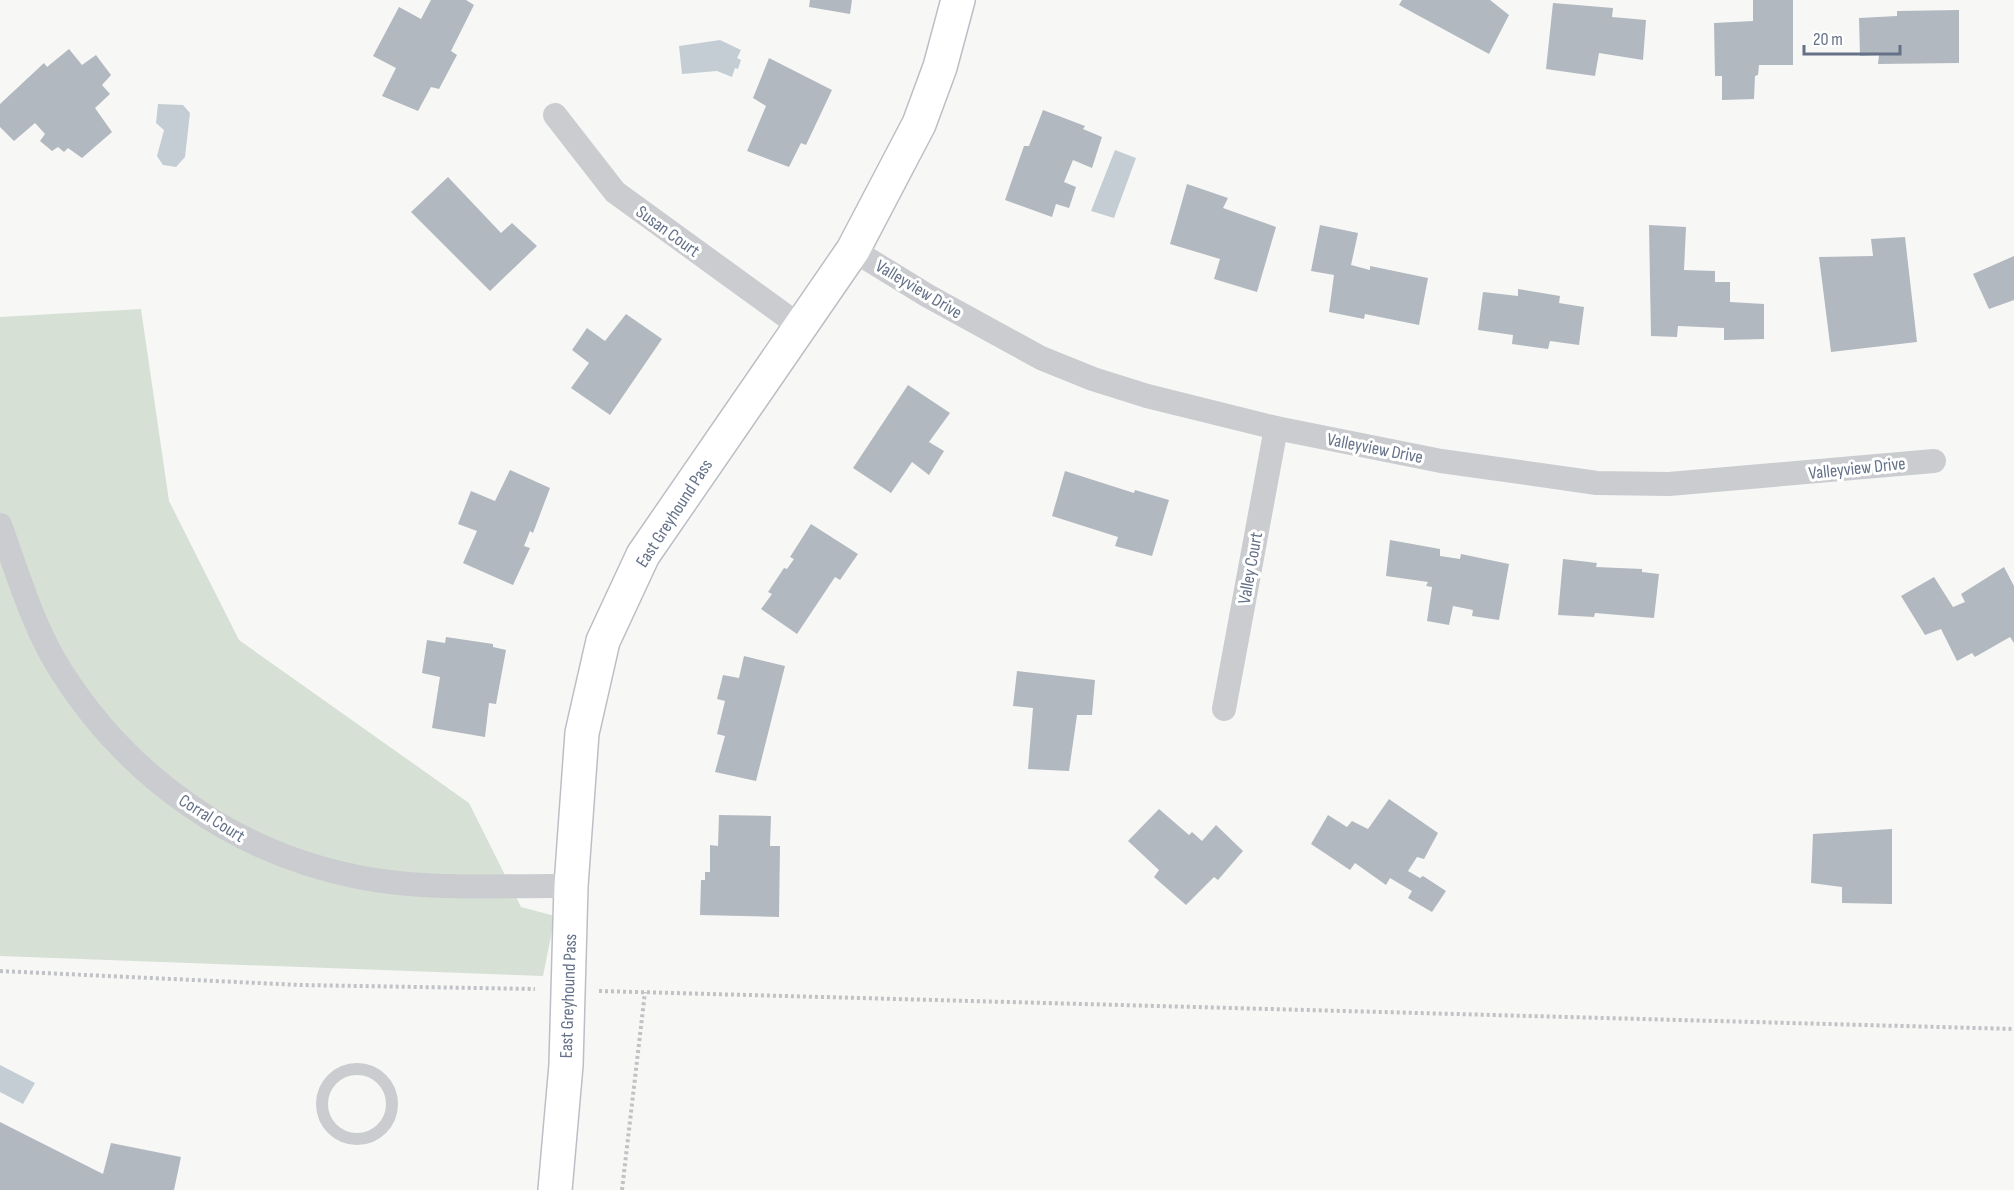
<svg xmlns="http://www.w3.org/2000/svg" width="2014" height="1190" font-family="'Sofia Sans Condensed',sans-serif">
<rect width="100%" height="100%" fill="#f7f8f5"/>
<path fill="#d7e0d5" d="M141 309 169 501 239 640 469 803 521 907 555 916 543 976 0 956V317Z"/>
<g fill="#c5cdd4">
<path d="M720 40 741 50 737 58 741 60 738 69 735 68 732 77 717 71 682 74 679 46Z"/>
<path d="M158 104 183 105 190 113 185 157 176 167 163 165 157 156 164 130 156 123Z"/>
<path d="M1115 150 1136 158 1114 218 1091 211Z"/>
<path d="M0 1065 35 1083 23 1104 0 1092Z"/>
</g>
<g fill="#b2b8bf">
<path d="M431 0H466L474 5 451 51 457 55 439 89 431 87 418 111 382 96 396 68 373 56 399 7 421 19Z"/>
<path d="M810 0H852L850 14 809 7Z"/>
<path d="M1402 0H1490L1509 15 1489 54 1399 5Z"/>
<path d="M1753 0H1793V65H1759L1758 75 1755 76 1754 99 1722 100V76H1715L1714 23 1753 21Z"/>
<path d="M1553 3 1613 8 1612 17 1646 20 1643 60 1599 53 1595 76 1546 69Z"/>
<path d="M1959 10V63L1878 64 1879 55 1860 56 1859 18 1897 16V11Z"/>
<path d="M69 49 82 65 96 55 111 75 102 85 110 94 95 108 112 132 82 158 68 148 64 152 58 147 52 151 40 141 45 134 35 123 14 141 0 127V104L44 63 47 67Z"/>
<path d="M769 58 832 90 806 145 801 143 789 167 747 151 766 106 753 98Z"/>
<path d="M1043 110 1085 126 1083 129 1102 137 1092 168 1073 160 1064 182 1076 187 1069 208 1056 204 1052 217 1005 200 1024 146H1029Z"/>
<path d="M448 177 501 233 512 223 537 246 490 291 411 212Z"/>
<path d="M1187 184 1228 198 1223 208 1276 227 1257 292 1214 279 1220 259 1170 244Z"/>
<path d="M1320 225 1358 233 1351 265 1370 270V266L1428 278 1419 325 1365 314 1364 319 1329 312 1334 275 1311 271Z"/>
<path d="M1649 225 1686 227 1684 270 1715 271V282H1730V302L1764 304V339L1724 340V328L1678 326 1677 337 1651 336Z"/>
<path d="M1905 237 1917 342 1831 352 1819 257 1873 256 1871 239Z"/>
<path d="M2014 256V300L1989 309 1973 274Z"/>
<path d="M1518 289 1560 296 1559 303 1584 307 1579 345 1550 341 1548 349 1512 344 1513 335 1478 330 1483 292 1518 296Z"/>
<path d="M626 314 662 339 610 415 571 388 589 363 572 350 587 328 605 341Z"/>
<path d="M908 385 950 413 929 442 944 451 929 475 912 462 891 493 853 468Z"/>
<path d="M510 470 550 488 533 533 530 531 524 546 530 548 513 585 463 563 477 531 458 524 471 491 495 501Z"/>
<path d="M1065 471 1134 493 1135 490 1169 500 1152 556 1115 546 1118 537 1052 516Z"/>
<path d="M811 524 858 554 840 580 835 577 797 634 761 609 772 594 768 592 784 568 787 569 794 559 790 557Z"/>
<path d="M1390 540 1440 549V556L1460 559 1461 554 1509 564 1499 620 1472 616 1473 610 1453 606 1449 625 1427 621 1432 587 1426 586 1428 582 1386 576Z"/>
<path d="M1563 559 1597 563 1596 567 1642 569V572L1659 574 1654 618 1595 613 1594 617 1558 615Z"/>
<path d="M2004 567 2014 586V643L2010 637 1975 657 1972 653 1957 661 1941 629 1925 635 1901 596 1934 577 1953 607 1965 602 1961 594Z"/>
<path d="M446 637 493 644V647L506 650 496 704 489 703 485 737 432 728 440 677 422 673 427 640 445 643Z"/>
<path d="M744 656 785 666 756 781 715 772 725 736 717 734 725 701 717 699 723 675 739 678Z"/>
<path d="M1017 671 1095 680 1092 715H1077L1069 771 1028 769 1033 708 1013 706Z"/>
<path d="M1389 799 1438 833 1424 859 1417 857 1408 871 1420 878 1423 876 1446 891 1432 912 1408 898 1412 891 1390 878 1386 885 1355 863 1350 870 1311 844 1328 815 1347 827 1352 821 1368 829Z"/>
<path d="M1159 809 1189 835 1192 832 1202 841 1216 825 1243 851 1218 880 1214 877 1186 905 1154 877 1159 870 1128 841Z"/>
<path d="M719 815 771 816 770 846H780L779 917 700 915 701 880H705V872H710V845L718 846Z"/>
<path d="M1892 829V904L1842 903V887L1811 883 1813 834Z"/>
<path d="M0 1122 103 1174 111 1143 181 1157 174 1190H0Z"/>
</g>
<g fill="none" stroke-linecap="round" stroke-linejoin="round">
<defs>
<path id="secondary" d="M555 1190 566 1065 571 886 582 733 603 641 643 555 853 250 919 124 940 67 958 0"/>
</defs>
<use href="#secondary" stroke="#bbbfc5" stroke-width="36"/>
<g stroke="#c0c2c5" stroke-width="4" stroke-dasharray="3 3" stroke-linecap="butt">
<path d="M0 971 301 985 535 989"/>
<path d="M599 991 2014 1029"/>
<path d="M622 1190 645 992"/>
</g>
<circle stroke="#caccd0" stroke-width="12" cx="357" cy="1104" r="35"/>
<g stroke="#caccd0" stroke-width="24">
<path d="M555 115 615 192 801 327"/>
<path d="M853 250 928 296 1041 358 1093 379 1147 396 1276 428 1441 461 1597 483 1669 484 1934 461"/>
<path d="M0 525C18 574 33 627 61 671 128 777 235 853 358 877 428 891 501 885 571 886"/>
<path d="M1224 709 1276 428"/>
</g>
<use href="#secondary" stroke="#fff" stroke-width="33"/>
</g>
<g text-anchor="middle" stroke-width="6" stroke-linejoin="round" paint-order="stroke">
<g font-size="18" fill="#647188" stroke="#fff">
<text transform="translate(668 231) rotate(36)" y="6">Susan Court</text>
<text transform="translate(919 289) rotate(31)" y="6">Valleyview Drive</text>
<text transform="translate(1375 448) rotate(11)" y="6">Valleyview Drive</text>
<text transform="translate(1857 468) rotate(-6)" y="6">Valleyview Drive</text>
<text transform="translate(674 513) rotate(-57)" y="6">East Greyhound Pass</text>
<text transform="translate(1250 568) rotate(-80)" y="6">Valley Court</text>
<text transform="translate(212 818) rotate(32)" y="6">Corral Court</text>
<text transform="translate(568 996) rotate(-88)" y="6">East Greyhound Pass</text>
</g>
</g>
<path d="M1804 45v9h96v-9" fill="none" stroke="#647188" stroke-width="3"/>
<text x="1813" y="45" font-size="18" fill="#647188" stroke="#ffffff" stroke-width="4.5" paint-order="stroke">20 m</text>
</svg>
